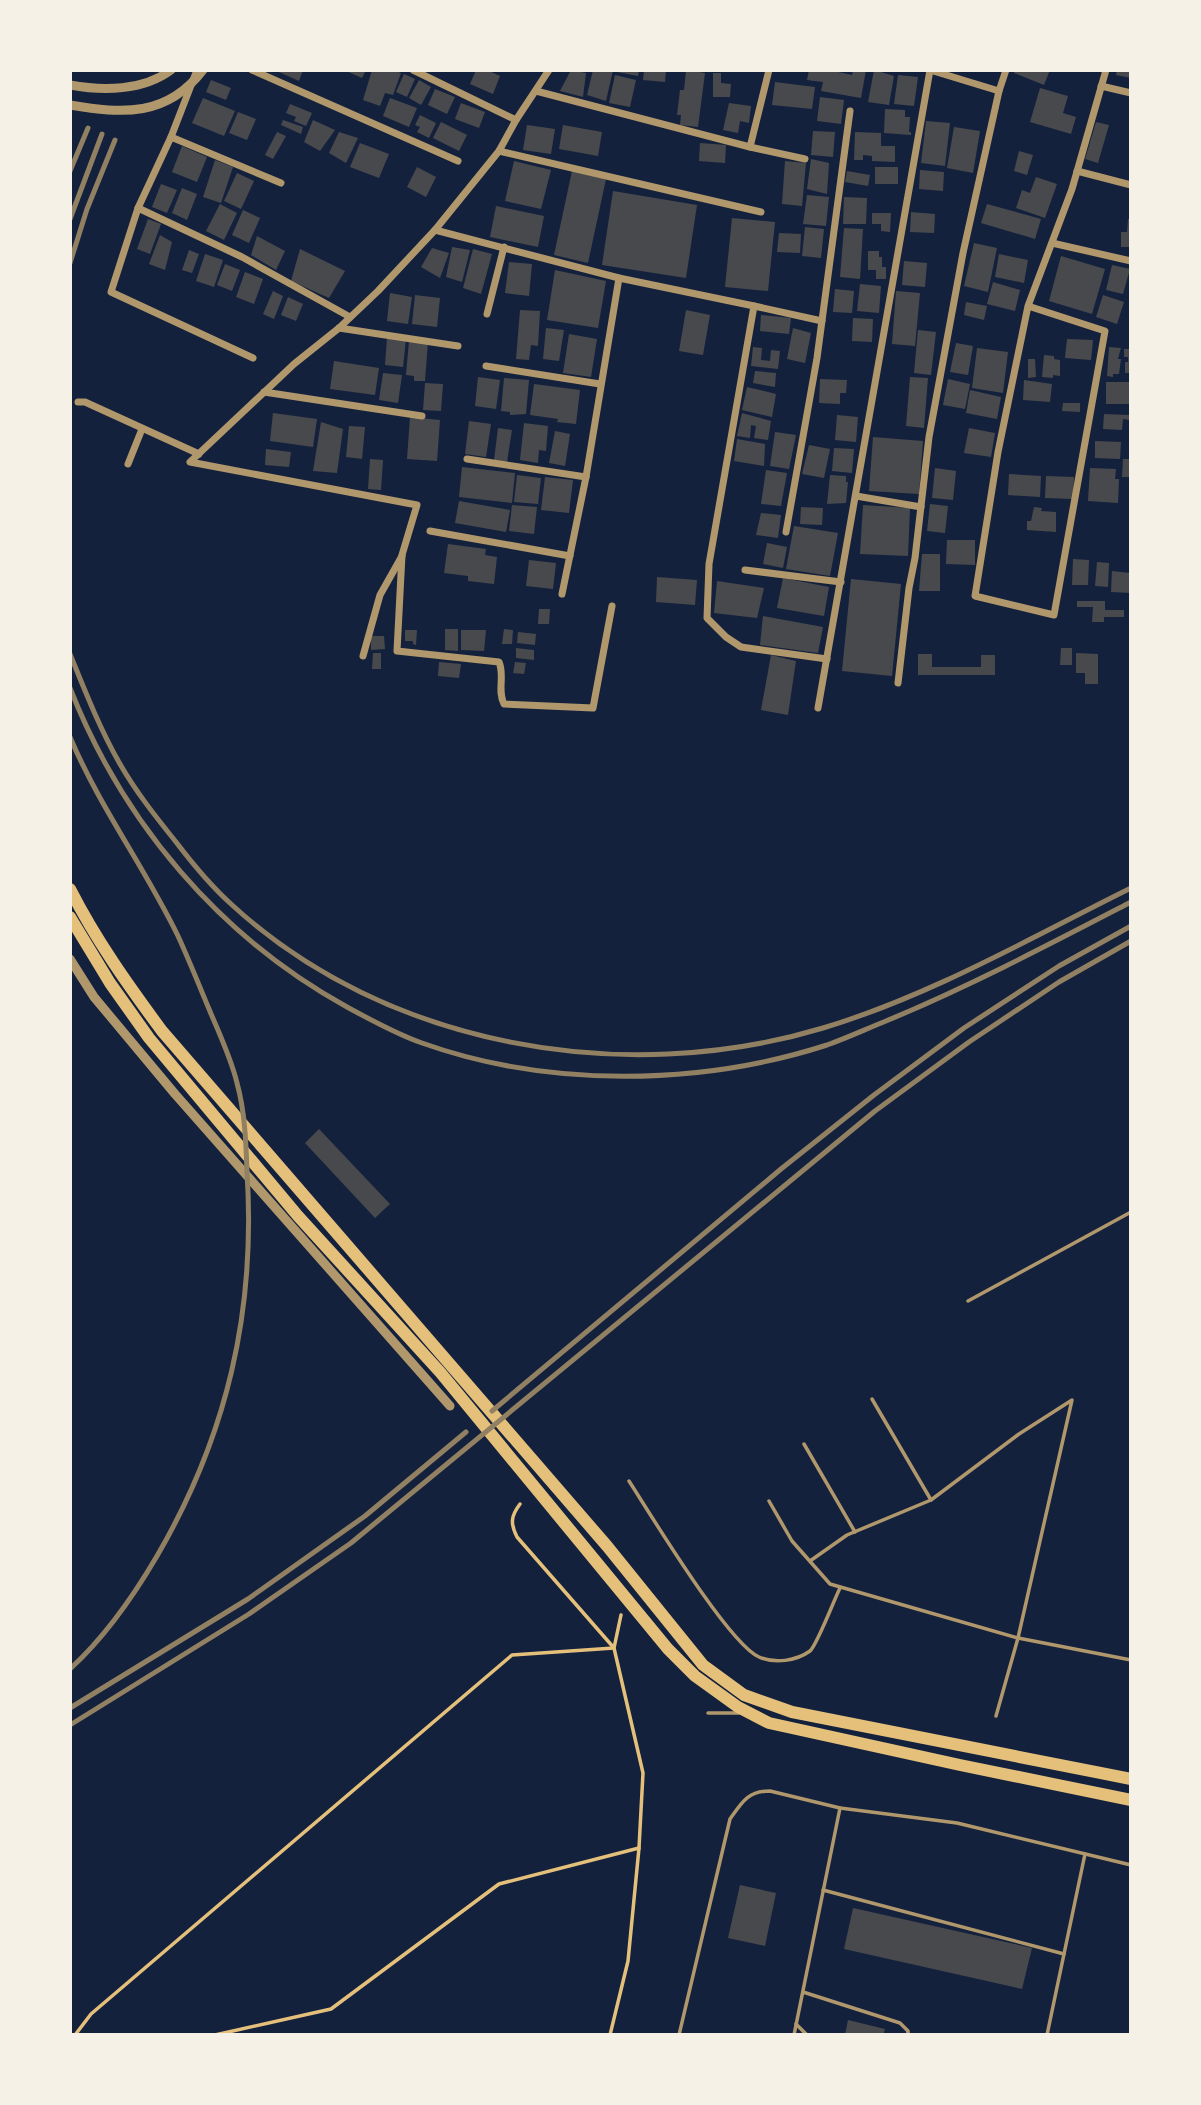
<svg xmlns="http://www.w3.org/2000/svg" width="1201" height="2105" font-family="'Source Serif 4',serif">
<rect width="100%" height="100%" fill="#14213d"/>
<g fill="#48494c">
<path d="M280 70H303L299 81 279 72Z"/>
<path d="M344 70H366L362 78Z"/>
<path d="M372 70H394L401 73 393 95 385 93 380 106 363 100Z"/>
<path d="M476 70H487L500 76 493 94 470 84Z"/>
<path d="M571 70 586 73 583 97 560 91Z"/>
<path d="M593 70H613L606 101 587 95Z"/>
<path d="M618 70H639L638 76 617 72Z"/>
<path d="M644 70H666L665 82 643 80Z"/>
<path d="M686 70 705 73 698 127 680 125 681 115H677L680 90H684Z"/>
<path d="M809 70H829L852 75 853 70H866L861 98 821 91 823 82 807 80Z"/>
<path d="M874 70 894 76 889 105 868 102Z"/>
<path d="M1015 70H1050L1044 85 1014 73Z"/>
<path d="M1117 70H1131V78L1116 75Z"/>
<path d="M713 73H721V83L731 84 730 97H713Z"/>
<path d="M404 74 415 79 407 97 396 92Z"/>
<path d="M615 75 636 80 630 107 609 103Z"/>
<path d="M898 75 918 77 914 106 894 104Z"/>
<path d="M211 80 231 88 226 100 206 92Z"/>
<path d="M419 80 431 87 421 105 409 98Z"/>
<path d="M775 82 815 87 812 109 772 105Z"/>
<path d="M1040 88 1068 96 1063 113 1076 117 1071 134 1030 122Z"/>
<path d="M435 89 455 97 447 114 428 105Z"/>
<path d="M820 97 844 100 841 124 817 121Z"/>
<path d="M203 98 235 111 224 136 192 123Z"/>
<path d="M390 98 417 108 409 127 383 116Z"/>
<path d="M461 103 485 112 479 128 455 119Z"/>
<path d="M729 103 751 106 749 123 740 121 738 133 723 130Z"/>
<path d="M290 104 312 113 306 126 294 121 296 117 286 113Z"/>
<path d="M885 109 905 110V117H910L909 132H911V135L884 133Z"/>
<path d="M238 112 256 119 247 140 229 133Z"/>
<path d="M420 115 436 123 429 138 417 132 420 127 415 125Z"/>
<path d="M283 120 303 127 301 134 281 125Z"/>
<path d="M313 120 335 130 320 151 304 142Z"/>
<path d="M926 121 950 123 945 166 921 163Z"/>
<path d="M441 122 467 135 459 151 433 138Z"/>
<path d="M1096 122 1109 125 1098 163 1085 159Z"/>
<path d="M527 125 555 129 551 154 523 150Z"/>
<path d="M563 125 602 132 598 156 559 149Z"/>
<path d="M954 127 980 131 973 173 947 168Z"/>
<path d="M813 131 835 132 833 157 811 155Z"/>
<path d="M277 132 286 136 273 159 265 155Z"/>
<path d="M339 132 358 138 346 163 329 153Z"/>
<path d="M855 132 881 133V146H895V162L872 161V156L863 155V160H854Z"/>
<path d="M360 143 389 154 379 178 350 167Z"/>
<path d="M700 143 726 145 725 163 699 161Z"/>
<path d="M182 146 207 157 197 182 172 172Z"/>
<path d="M1019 151 1033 155 1027 175 1014 171Z"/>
<path d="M811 159 829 163 827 194 807 189Z"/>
<path d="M215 160 233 167 221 203 203 197Z"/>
<path d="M514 161 551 170 541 209 505 201Z"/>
<path d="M785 161 806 163 802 206 782 204Z"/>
<path d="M417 167 436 177 426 197 407 187Z"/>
<rect x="875" y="167" width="23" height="17"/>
<path d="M920 170 944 172 943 191 919 189Z"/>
<path d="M572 171 606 179 588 263 554 255Z"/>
<path d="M847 171 870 175 868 186 845 182Z"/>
<path d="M237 173 254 181 241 209 224 201Z"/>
<path d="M1036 177 1057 184 1045 218 1016 208 1022 190 1030 193Z"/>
<path d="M161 184 177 190 167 213 152 207Z"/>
<path d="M182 188 197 194 187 220 172 213Z"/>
<path d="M613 191 697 205 686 278 602 265Z"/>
<path d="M807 195 829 197 826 226 803 224Z"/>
<path d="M844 197 867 198 866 224H843Z"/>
<path d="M220 204 237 213 224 240 206 231Z"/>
<path d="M987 204 1041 219 1035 239 981 223Z"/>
<path d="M496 206 544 216 538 247 490 237Z"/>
<path d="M243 210 260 218 249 243 232 235Z"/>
<path d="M911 212 935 214 934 233 910 232Z"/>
<path d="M872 213H891L890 232 881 231V224H872Z"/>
<path d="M732 218 775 222 768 291 725 287Z"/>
<path d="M148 219 161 224 150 254 137 249Z"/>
<path d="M1128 219H1131V247H1121V232H1127Z"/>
<path d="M805 227 824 229 821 258 802 256Z"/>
<path d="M844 228 863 229 860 279 840 277Z"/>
<path d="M779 233 801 234 800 253 777 252Z"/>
<path d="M160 235 172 242 165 270 149 264Z"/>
<path d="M257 236 285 251 276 270 251 255Z"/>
<path d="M974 243 997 248 988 292 964 286Z"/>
<path d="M452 247 470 250 462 282 446 277Z"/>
<path d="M432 248 449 253 440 278 421 267Z"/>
<path d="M300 249 345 271 329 298 291 281Z"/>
<path d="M473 249 492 254 481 294 463 288Z"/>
<path d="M189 250 199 254 192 273 182 270Z"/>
<path d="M868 251H879V257H882V267H886V279H876V270H868Z"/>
<path d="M205 254 223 260 214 287 196 281Z"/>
<path d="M999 254 1028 260 1024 283 995 277Z"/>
<path d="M1061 256 1105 269 1092 314 1049 301Z"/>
<path d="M904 261 927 263 925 287 902 285Z"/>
<path d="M509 262 532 264 529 296 505 293Z"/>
<path d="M225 264 240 270 232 291 217 285Z"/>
<path d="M1112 265 1130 269 1123 294 1106 290Z"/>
<path d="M555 270 606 281 598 328 547 320Z"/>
<path d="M245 272 263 279 254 304 236 297Z"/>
<path d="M993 282 1020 290 1015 311 987 304Z"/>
<path d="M860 284 881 286 879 313 857 311Z"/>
<path d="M835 289 854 291 852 313 833 312Z"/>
<path d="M273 291 283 296 274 319 263 314Z"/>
<path d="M896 291 920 293 915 346 892 344Z"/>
<path d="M390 293 412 297 408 324 387 321Z"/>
<path d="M415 295 440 298 437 327 412 324Z"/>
<path d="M1103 295 1124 302 1117 324 1096 317Z"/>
<path d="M288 297 303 304 296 321 281 315Z"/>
<path d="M966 302 987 306 984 320 964 315Z"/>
<path d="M520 310 540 311 538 346 531 345 529 360 516 359Z"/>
<path d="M686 310 710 315 703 355 679 351Z"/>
<path d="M761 315 791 318 789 334 760 331Z"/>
<path d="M853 318 873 319 872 342 852 341Z"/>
<path d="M546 328 564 330 559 361 543 359Z"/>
<path d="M793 328 811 333 805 363 787 359Z"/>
<path d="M918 330 936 332 931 375 914 373Z"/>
<path d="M569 334 597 339 591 377 563 373Z"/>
<path d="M387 338 406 339 403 367 385 365Z"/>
<path d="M1067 339 1093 340 1091 360 1065 358Z"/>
<path d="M409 341 428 342 425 381H414V376L406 375Z"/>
<path d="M956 343 973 346 968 375 950 372Z"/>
<path d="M753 347 762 348 761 360 770 361 771 350 780 351 778 369 751 366Z"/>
<path d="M1109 347 1121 348 1118 359H1121L1119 374H1113V377L1107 376Z"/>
<path d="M977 348 1008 352 1003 393 972 388Z"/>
<path d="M1124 349H1131V373H1125V362H1128V357H1124Z"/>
<path d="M1044 355 1054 356V359L1060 360V376L1053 375V378L1042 377Z"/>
<path d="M1028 359H1035L1036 377 1028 378Z"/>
<path d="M334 361 379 368 375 395 330 389Z"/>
<path d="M755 371 776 373 775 387 753 383Z"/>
<path d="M383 373 402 375 398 403 379 400Z"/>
<path d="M478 377 500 380 496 409 475 406Z"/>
<path d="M910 377 928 378 924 428 906 426Z"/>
<path d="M504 378 529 380 526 414 510 415V412L501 411Z"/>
<path d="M820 379 847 380 846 393H840V404L819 403Z"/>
<path d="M948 379 970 384 965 409 943 405Z"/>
<path d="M1024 380 1052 384 1050 402 1023 400Z"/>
<rect x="1106" y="382" width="24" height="22"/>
<path d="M425 383 443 384 441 411 423 410Z"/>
<path d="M534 384 580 390 576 424 557 422 558 419 530 415Z"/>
<path d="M747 387 776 394 772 417 742 410Z"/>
<path d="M970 390 1001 397 997 419 966 413Z"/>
<path d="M1063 403H1080V412L1062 411Z"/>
<path d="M273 413 317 419 313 447 270 441Z"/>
<path d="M742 413 771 421 768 440 754 438 756 426 751 425 750 438 737 436Z"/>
<path d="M1104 414 1129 415V420L1123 419 1122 430 1103 429Z"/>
<path d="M837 415 858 417 856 442 835 440Z"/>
<path d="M410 417 440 420 437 461 407 459Z"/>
<path d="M469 421 491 424 486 457 465 454Z"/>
<path d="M321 422 343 429 337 473 313 471Z"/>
<path d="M524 423 548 426 546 451 539 450 538 463 520 460Z"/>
<path d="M349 426 365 427 362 459 346 457Z"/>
<path d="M498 428 512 430 507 462 494 460Z"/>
<path d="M969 428 995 433 991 457 964 453Z"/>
<path d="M555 431 570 434 565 466 549 463Z"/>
<path d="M775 432 796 435 789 469 770 466Z"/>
<path d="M873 437 923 441 919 494 869 491Z"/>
<path d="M737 439 765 444 764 466 734 461Z"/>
<path d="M1095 441 1121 442 1120 459 1095 458Z"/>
<path d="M809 445 830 449 824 478 802 474Z"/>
<path d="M834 448 854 449 852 473 832 471Z"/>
<path d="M266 449 291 452 289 467 265 465Z"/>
<path d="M370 459 383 460 381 490 368 489Z"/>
<path d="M1123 459H1131V477H1122Z"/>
<path d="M462 467 515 473 512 503 459 497Z"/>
<path d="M935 468 956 471 953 500 932 498Z"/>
<path d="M1090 468 1116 469 1115 479H1119L1118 503 1088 501Z"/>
<path d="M766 470 787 473 781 506 761 504Z"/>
<path d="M1009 474 1041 476 1040 497 1008 495Z"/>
<path d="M517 475 541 478 538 504 514 502Z"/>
<path d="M830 475 846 476V482H848L846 503 827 504Z"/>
<path d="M1046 476 1074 477 1073 499 1045 498Z"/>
<path d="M545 477 573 480 569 513 541 510Z"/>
<path d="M459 501 510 510 506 532 455 523Z"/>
<path d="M930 504 948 506 945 533 927 531Z"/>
<path d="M512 505 537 507 534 534 509 531Z"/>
<path d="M863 505 910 508 908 556 860 554Z"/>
<path d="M801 507 823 508 822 525 800 524Z"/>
<path d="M1034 507 1042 508 1041 511 1056 512V532L1027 530V521H1031Z"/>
<path d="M761 513 781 515 778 538 756 535Z"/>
<path d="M794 526 838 533 830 576 786 569Z"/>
<path d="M947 540H975V565L946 564Z"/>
<path d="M767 543 787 547 783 568 763 564Z"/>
<path d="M448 544 486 549 485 555 497 557 494 584 468 581V576L444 573Z"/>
<path d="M922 554H940V591H919Z"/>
<path d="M1073 559 1089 560 1088 585H1072Z"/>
<path d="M529 560 556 563 553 589 526 586Z"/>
<path d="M1097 562 1109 563 1108 587 1095 586Z"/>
<path d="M1112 571 1131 573V593L1111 592Z"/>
<path d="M657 577 697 580 695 605 656 602Z"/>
<path d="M783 578 829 587 824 616 777 608Z"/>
<path d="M851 579 901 584 892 676 842 671Z"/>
<path d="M717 581 764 588 757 618 714 613Z"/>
<path d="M1077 601H1105V610H1124V617H1104V622H1092L1093 607H1077Z"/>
<path d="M539 609H550L549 624H538Z"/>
<path d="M763 616 823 627 818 653 760 645Z"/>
<path d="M445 629H458V651L445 650Z"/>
<path d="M504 629 513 630 512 644H502Z"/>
<path d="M405 630H417L416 645 413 644V641H405Z"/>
<path d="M461 630H486L484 651 461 650Z"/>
<path d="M518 632 536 634 535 645 517 643Z"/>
<path d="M371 636H384L385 649 371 650Z"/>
<path d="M516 648 534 650V660L516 658Z"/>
<path d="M1061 648H1072V665H1060Z"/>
<path d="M373 653H381V669H372Z"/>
<path d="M1076 653 1098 654V684H1085V673H1076Z"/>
<path d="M918 654H932V667H981V655H995V675H918Z"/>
<path d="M771 655 796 661 788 715 761 710Z"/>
<path d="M439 662 461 664 459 678 438 676Z"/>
<path d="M515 662 526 663 524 674 513 673Z"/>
<path d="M319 1129 390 1204 375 1218 305 1143Z"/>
<path d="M740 1885 776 1893 765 1946 728 1938Z"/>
<path d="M853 1908 1032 1948 1022 1989 844 1949Z"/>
<path d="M848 2020 885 2029 883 2035H845Z"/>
</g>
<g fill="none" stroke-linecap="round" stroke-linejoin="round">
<g stroke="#e5c07b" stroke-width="3.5">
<path d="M520 1504C511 1516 510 1523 517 1537L614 1648 643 1773 639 1848 628 1961 610 2035"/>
<path d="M75 2035 91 2014 512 1655 614 1648 621 1615"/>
<path d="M215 2035 331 2009 499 1884 639 1848"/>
</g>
<g stroke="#b1986c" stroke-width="3.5">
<path d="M968 1301 1131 1212"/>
<path d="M872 1399 931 1500"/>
<path d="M804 1444 855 1532"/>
<path d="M629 1481C651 1515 728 1643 759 1657 775 1664 796 1661 810 1651 817 1645 834 1600 840 1588"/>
<path d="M769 1501 792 1541 830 1584 1018 1638 1131 1660"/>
<path d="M810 1561 847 1535 931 1500 1019 1434 1072 1400 1018 1638 996 1716"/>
<path d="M708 1713H739"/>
<path d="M823 1890 1064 1954"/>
<path d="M803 1992 900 2023 908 2031V2035"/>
<path d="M796 2024 807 2035"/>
<path d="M679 2035 730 1819C742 1802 748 1791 770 1791L840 1808 957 1823 1131 1865"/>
<path d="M794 2035 840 1808"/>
<path d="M1047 2035 1085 1854"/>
</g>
<g stroke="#b1986c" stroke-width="7">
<path d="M197 70 171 137 138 208 111 292 253 358"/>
<path d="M252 70 458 161"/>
<path d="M413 70 516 120"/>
<path d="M549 70 516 120 499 151 435 230 378 291 339 328 294 364 190 462 417 505 402 555 397 651 499 662C505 676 497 690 504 704L593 708 612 606"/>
<path d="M769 70 750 147 805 159"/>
<path d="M930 70 999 91"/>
<path d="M1101 86 1131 93"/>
<path d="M536 91 750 147"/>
<path d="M171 137 281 183"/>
<path d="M499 151 761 212"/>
<path d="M1077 171 1131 185"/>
<path d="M138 208 242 257 350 317"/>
<path d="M435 230 619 278 754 306 709 564 707 618 726 637 741 647 827 659"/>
<path d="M1052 243 1131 261"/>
<path d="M754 306 822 321"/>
<path d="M1028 306 1105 331 1054 615 975 596 998 452 1028 306 1072 189 1106 70"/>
<path d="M487 314 504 247"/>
<path d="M339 328 458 346"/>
<path d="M486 366 600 384"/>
<path d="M264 392 422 416"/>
<path d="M78 402H85L199 454"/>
<path d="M467 459 586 477"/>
<path d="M128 464 142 429"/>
<path d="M856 496 921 507"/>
<path d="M430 531 570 556"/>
<path d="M786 532 817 358 850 111"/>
<path d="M745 570 841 582"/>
<path d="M562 594 586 477 619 278"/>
<path d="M363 656 380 595 402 556"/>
<path d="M898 683 909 588 915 558 929 437 963 253 999 91 1006 70"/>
<path d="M818 708 930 70"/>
</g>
<g stroke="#b1986c" stroke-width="9">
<path d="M70 85C103 91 143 91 171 70"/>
<path d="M70 105C123 114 167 117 203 70"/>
<path d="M70 959 94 997 175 1094 450 1406"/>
</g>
<g stroke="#e5c07b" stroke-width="12">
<path d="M70 889C96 940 128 985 162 1031L607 1546 703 1665 744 1695 792 1712 1131 1779"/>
<path d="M70 917 110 983 149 1038 298 1216 440 1372 668 1649 695 1676 738 1707 769 1723 960 1765 1131 1800"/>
</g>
<g stroke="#918062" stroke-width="5">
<path d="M70 171 88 128"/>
<path d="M70 219 102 134"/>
<path d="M70 263 87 209 115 140"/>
<path d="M70 654C85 691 100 729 120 764 136 792 156 817 176 842 192 863 211 886 231 904 386 1047 624 1088 823 1028 930 996 1032 937 1131 888"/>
<path d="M70 688C123 823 220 937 347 1007 371 1020 396 1034 422 1043 548 1088 700 1086 827 1045 847 1038 866 1029 886 1021 970 986 1050 944 1131 902"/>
<path d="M70 737C99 806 145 868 178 936 189 960 199 985 209 1009 219 1033 231 1058 237 1083 245 1112 246 1143 247 1172 256 1311 227 1436 157 1556 133 1597 105 1637 70 1669"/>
<path d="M492 1411 781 1169 874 1095 964 1028 1059 966 1131 926"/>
<path d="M70 1708 248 1599 365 1516 466 1432"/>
<path d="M70 1725 249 1614 351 1543 875 1111 969 1042 1059 982 1131 941"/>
</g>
</g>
<rect width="1201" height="2105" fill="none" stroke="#f6f1e7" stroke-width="144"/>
</svg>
